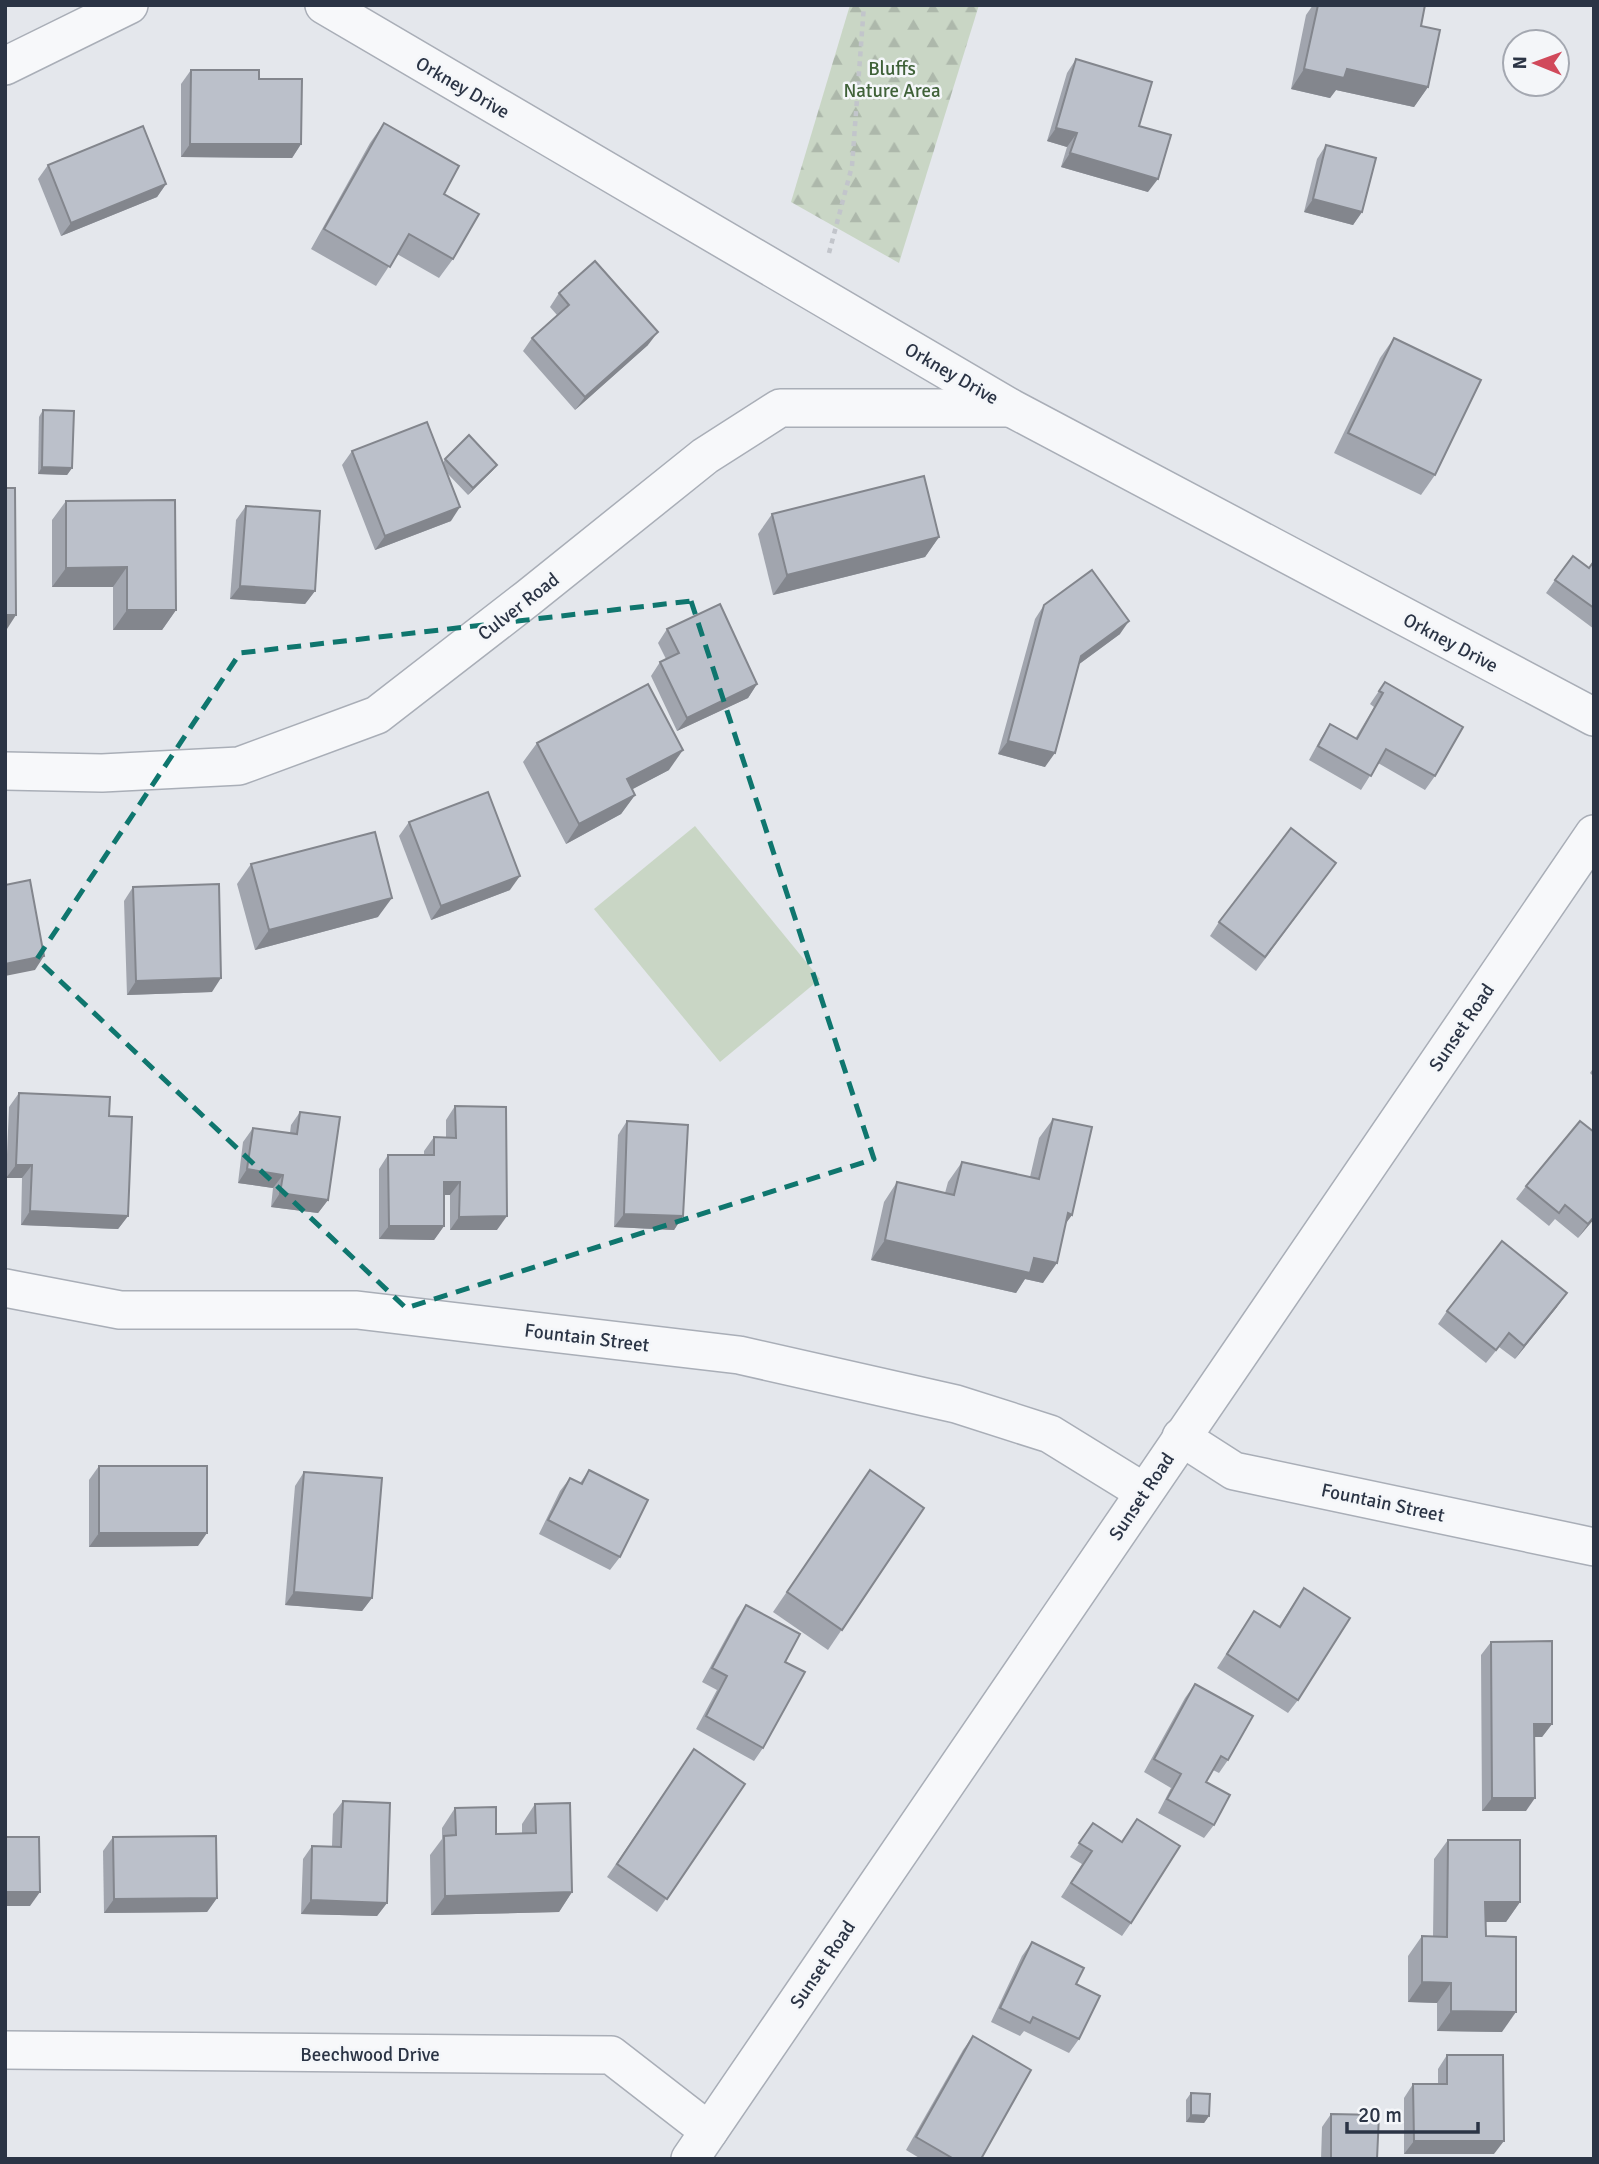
<svg xmlns="http://www.w3.org/2000/svg" width="1599" height="2164" font-family="Signika,sans-serif">
<defs>
<pattern id="forest-firs" width="22" height="20" patternUnits="userSpaceOnUse" patternTransform="scale(1.75)"><rect width="22" height="20" fill="#c9d6c5"/><path d="M5 1l3.5 6h-7zM16 11l3.5 6h-7z" fill="#adb8ab"/></pattern>
</defs>
<rect width="100%" height="100%" fill="#e4e7ec"/>
<path fill="url(#forest-firs)" d="M850 5H979L899 263 791 202Z"/>
<path fill="#c9d6c5" d="M695 826 820 979 720 1062 594 909Z"/>
<g fill="none" stroke-linecap="round" stroke-linejoin="round">
<defs>
<g id="street">
<path d="M324 5 1011 408 1594 717"/>
<path d="M5 66 129 5"/>
<path d="M5 771 102 773 239 766 377 715 528 598 705 456 780 408H1010"/>
<path d="M5 1288 120 1310H357L739 1355 956 1404 1050 1434 1144 1492"/>
<path d="M1181 1437 1234 1471 1594 1547"/>
<path d="M5 2050 611 2055 709 2131"/>
<path d="M690 2159 1594 834"/>
</g>
</defs>
<use href="#street" stroke="#a9aeb7" stroke-width="40"/>
<path stroke="#c2c5cb" stroke-width="4.5" stroke-dasharray="5 5" stroke-linecap="butt" d="M829 253 852 166 864 5"/>
<use href="#street" stroke="#f7f8fa" stroke-width="37"/>
</g>
<g fill="#a1a5ae">
<path d="M1313 5H1425L1421 26 1428 87 1414 107 1336 90 1330 98 1291 89 1306 15Z"/>
<path d="M1076 59 1139 126 1148 192 1061 167 1067 147 1047 141 1067 73Z"/>
<path d="M191 70 301 144 292 158 181 157V84Z"/>
<path d="M384 123 444 194 453 259 439 278 397 254 376 286 311 249 370 143Z"/>
<path d="M1326 145 1362 212 1353 225 1304 212 1317 159Z"/>
<path d="M48 165 166 184 157 197 61 236 38 179Z"/>
<path d="M559 293 648 345 575 410 523 351 532 338 557 315 550 307Z"/>
<path d="M1394 338 1435 475 1421 495 1334 453 1380 358Z"/>
<path d="M43 410 72 468 67 475 38 474 39 417Z"/>
<path d="M352 451 443 463 445 459 497 465 492 471 468 495 447 473 451 521 375 550 342 465Z"/>
<path d="M66 501 176 610 162 630H113V587H52V520Z"/>
<path d="M246 506 315 591 305 604 230 599 236 520Z"/>
<path d="M772 514 939 537 925 557 773 595 758 534Z"/>
<path d="M1594 561V629L1546 593 1555 580 1589 568Z"/>
<path d="M1044 605 1120 634 1078 665 1045 767 998 754 1035 619Z"/>
<path d="M667 629 757 684 748 698 677 731 651 676 660 662 666 659 658 643Z"/>
<path d="M1385 682 1435 776 1425 790 1378 763 1361 790 1309 760 1321 738 1330 724 1355 739 1374 707 1370 704Z"/>
<path d="M537 743 669 770 632 789 635 795 621 814 566 844 523 762Z"/>
<path d="M409 822 510 890 431 920 399 836Z"/>
<path d="M1336 863 1256 971 1210 936 1219 922Z"/>
<path d="M251 864 378 917 255 950 237 884Z"/>
<path d="M133 887 212 992 127 995 124 901Z"/>
<path d="M1594 1067V1077L1590 1073Z"/>
<path d="M19 1093 109 1116 128 1216 118 1229 21 1225 22 1178H6L9 1107Z"/>
<path d="M455 1106 497 1230H450V1195H444V1226L434 1240 379 1239V1169L388 1155H424V1151L434 1137 446 1138V1120Z"/>
<path d="M300 1112 328 1200 318 1213 271 1207 273 1188 238 1183 243 1142 253 1128 290 1133 291 1125Z"/>
<path d="M1053 1119 1072 1215 1065 1224 1043 1283 1025 1279 1016 1293 871 1260 884 1202 897 1182 945 1193 948 1182 962 1162 1030 1177 1039 1138Z"/>
<path d="M627 1121 683 1216 674 1230 614 1227 618 1135Z"/>
<path d="M1526 1186 1594 1219 1578 1238 1555 1219 1549 1226 1516 1199Z"/>
<path d="M1557 1307 1515 1359 1499 1347 1486 1363 1438 1324 1447 1311Z"/>
<path d="M99 1466 198 1546 89 1547V1480Z"/>
<path d="M589 1470 620 1557 610 1570 539 1534 560 1491 570 1478 580 1483Z"/>
<path d="M870 1470 924 1508 828 1650 773 1612Z"/>
<path d="M304 1472 372 1598 362 1611 285 1605 295 1486Z"/>
<path d="M1304 1588 1298 1700 1288 1713 1217 1668 1254 1611 1279 1626Z"/>
<path d="M746 1605 763 1748 754 1761 696 1729 717 1690 702 1682 737 1618Z"/>
<path d="M1491 1642 1552 1724 1542 1737H1535L1526 1811H1482L1481 1655Z"/>
<path d="M1195 1684 1228 1760 1219 1773 1213 1770 1206 1782 1214 1825 1204 1838 1158 1813 1171 1788 1144 1772 1185 1698Z"/>
<path d="M694 1749 745 1784 657 1912 607 1877Z"/>
<path d="M343 1801 387 1903 377 1916 301 1914 303 1859 312 1846H332L333 1814Z"/>
<path d="M535 1804 572 1892 559 1912 431 1915 430 1855 442 1839V1828L455 1808 496 1834H522V1824Z"/>
<path d="M1137 1819 1131 1923 1122 1936 1061 1897 1082 1864 1070 1857 1093 1823 1122 1842Z"/>
<path d="M113 1837 217 1898 207 1912 104 1913 103 1851Z"/>
<path d="M1448 1840 1520 1902 1506 1922H1486V1936L1502 2032 1437 2031V2003L1408 2002V1956L1422 1936 1433 1937 1434 1859Z"/>
<path d="M1032 1942 1079 2039 1069 2053 1024 2031 1020 2036 991 2022 1022 1956Z"/>
<path d="M973 2036 981 2159H921L906 2150 963 2050Z"/>
<path d="M1447 2055 1494 2154H1404V2098L1413 2084H1438V2069Z"/>
<path d="M1191 2093 1209 2116 1204 2123 1186 2122V2100Z"/>
<path d="M1331 2114 1377 2159H1321L1322 2127Z"/>
</g>
<g fill="#83868d">
<path d="M1304 69H1347L1428 87 1414 107 1336 90 1330 98 1291 89Z"/>
<path d="M1056 128 1077 133 1067 147 1047 141Z"/>
<path d="M190 144H301L292 158 181 157Z"/>
<path d="M1070 153 1158 179 1148 192 1061 167Z"/>
<path d="M166 184 157 197 61 236 71 223Z"/>
<path d="M1313 199 1362 212 1353 225 1304 212Z"/>
<path d="M658 332 648 345 575 410 585 397Z"/>
<path d="M497 465 492 471 468 495 473 488Z"/>
<path d="M42 467 72 468 67 475 38 474Z"/>
<path d="M460 507 451 521 375 550 385 536Z"/>
<path d="M939 537 925 557 773 595 787 575Z"/>
<path d="M127 567 113 587H52L66 568Z"/>
<path d="M240 586 315 591 305 604 230 599Z"/>
<path d="M127 610H176L162 630H113Z"/>
<path d="M5 615H16L7 629H5Z"/>
<path d="M1129 621 1120 634 1071 670 1081 656Z"/>
<path d="M757 684 748 698 677 731 687 718Z"/>
<path d="M1008 741 1055 753 1045 767 998 754Z"/>
<path d="M683 750 669 770 614 799 627 779Z"/>
<path d="M635 795 621 814 566 844 579 824Z"/>
<path d="M520 876 510 890 431 920 441 906Z"/>
<path d="M392 898 378 917 255 950 269 930Z"/>
<path d="M44 956 35 970 5 976V964Z"/>
<path d="M221 978 212 992 127 995 136 981Z"/>
<path d="M16 1165H32L22 1178H6Z"/>
<path d="M247 1169 283 1175 273 1188 238 1183Z"/>
<path d="M444 1182H460L450 1195H434Z"/>
<path d="M280 1193 328 1200 318 1213 271 1207Z"/>
<path d="M30 1211 128 1216 118 1229 21 1225Z"/>
<path d="M1068 1213 1072 1215 1058 1234Z"/>
<path d="M624 1214 683 1216 674 1230 614 1227Z"/>
<path d="M507 1216 497 1230H450L459 1217Z"/>
<path d="M1594 1217V1219L1578 1238 1588 1224Z"/>
<path d="M389 1226H444L434 1240 379 1239Z"/>
<path d="M885 1240 1034 1258 1057 1263 1043 1283 1025 1279 1016 1293 871 1260Z"/>
<path d="M1567 1293 1557 1307 1515 1359 1524 1346Z"/>
<path d="M99 1533H207L198 1546 89 1547Z"/>
<path d="M294 1592 372 1598 362 1611 285 1605Z"/>
<path d="M1534 1724H1552L1542 1737H1525Z"/>
<path d="M1492 1798H1535L1526 1811H1482Z"/>
<path d="M5 1892H40L30 1906H5Z"/>
<path d="M572 1892 559 1912 431 1915 445 1896Z"/>
<path d="M217 1898 207 1912 104 1913 114 1899Z"/>
<path d="M311 1900 387 1903 377 1916 301 1914Z"/>
<path d="M1485 1902H1520L1506 1922H1472Z"/>
<path d="M1422 1982 1451 1983 1437 2003 1408 2002Z"/>
<path d="M1451 2011 1516 2012 1502 2032 1437 2031Z"/>
<path d="M1191 2115 1209 2116 1204 2123 1186 2122Z"/>
<path d="M1414 2141H1504L1494 2154H1404Z"/>
</g>
<g fill="#bbc0ca" stroke="#83868d" stroke-width="2">
<path d="M1318 5H1425L1421 26 1440 30 1428 87 1347 69 1344 78 1304 69Z"/>
<path d="M1076 59 1152 82 1139 126 1171 135 1158 179 1070 153 1077 133 1056 128Z"/>
<path d="M191 70H259V79H302L301 144H190Z"/>
<path d="M384 123 459 166 444 194 479 214 453 259 409 234 390 267 324 229Z"/>
<path d="M143 126 166 184 71 223 48 165Z"/>
<path d="M1326 145 1376 158 1362 212 1313 199Z"/>
<path d="M595 261 658 332 585 397 532 338 569 305 559 293Z"/>
<path d="M1394 338 1481 380 1435 475 1348 433Z"/>
<path d="M43 410 74 411 72 468 42 467Z"/>
<path d="M427 422 460 507 385 536 352 451Z"/>
<path d="M469 435 497 465 473 488 445 459Z"/>
<path d="M924 476 939 537 787 575 772 514Z"/>
<path d="M5 488H15L16 615H5Z"/>
<path d="M175 500 176 610H127V567L66 568V501Z"/>
<path d="M246 506 320 511 315 591 240 586Z"/>
<path d="M1573 556 1589 568 1594 561V608L1555 580Z"/>
<path d="M1092 570 1129 621 1081 656 1055 753 1008 741 1044 605Z"/>
<path d="M720 604 757 684 687 718 660 662 679 653 667 629Z"/>
<path d="M1385 682 1463 727 1435 776 1386 749 1371 776 1318 746 1330 724 1357 739 1383 693 1379 691Z"/>
<path d="M648 684 683 750 627 779 635 795 579 824 537 743Z"/>
<path d="M488 792 520 876 441 906 409 822Z"/>
<path d="M1291 828 1336 863 1265 957 1219 922Z"/>
<path d="M375 832 392 898 269 930 251 864Z"/>
<path d="M30 880 44 956 5 964V885Z"/>
<path d="M219 884 221 978 136 981 133 887Z"/>
<path d="M19 1093 110 1097 109 1116 132 1117 128 1216 30 1211 32 1165H16Z"/>
<path d="M455 1106 506 1107 507 1216 459 1217 460 1182H444V1226H389L388 1155H434V1137L456 1138Z"/>
<path d="M300 1112 340 1117 328 1200 280 1193 283 1175 247 1169 253 1128 297 1134Z"/>
<path d="M1053 1119 1092 1127 1072 1215 1068 1213 1057 1263 1034 1258 1030 1273 885 1240 897 1182 954 1195 962 1162 1039 1179Z"/>
<path d="M627 1121 688 1125 683 1216 624 1214Z"/>
<path d="M1580 1121 1594 1132V1217L1588 1224 1565 1205 1559 1213 1526 1186Z"/>
<path d="M1502 1241 1567 1293 1524 1346 1509 1333 1496 1350 1447 1311Z"/>
<rect x="99" y="1466" width="108" height="67"/>
<path d="M589 1470 648 1500 620 1557 548 1520 570 1478 582 1484Z"/>
<path d="M870 1470 924 1508 842 1630 787 1592Z"/>
<path d="M304 1472 382 1478 372 1598 294 1592Z"/>
<path d="M1304 1588 1350 1618 1298 1700 1227 1654 1254 1611 1280 1627Z"/>
<path d="M746 1605 800 1634 785 1662 805 1672 763 1748 706 1716 727 1676 712 1668Z"/>
<path d="M1552 1641V1724H1534L1535 1798H1492L1491 1642Z"/>
<path d="M1195 1684 1253 1716 1228 1760 1221 1756 1206 1782 1230 1795 1214 1825 1167 1799 1181 1774 1154 1759Z"/>
<path d="M694 1749 745 1784 667 1899 617 1864Z"/>
<path d="M343 1801 390 1803 387 1903 311 1900 312 1846 341 1847Z"/>
<path d="M570 1803 572 1892 445 1896 444 1836 456 1835 455 1808 496 1807V1834L536 1833 535 1804Z"/>
<path d="M1137 1819 1180 1846 1131 1923 1071 1883 1092 1851 1079 1843 1093 1823 1122 1842Z"/>
<path d="M216 1836 217 1898 114 1899 113 1837Z"/>
<path d="M5 1837H39L40 1892H5Z"/>
<path d="M1448 1840H1520V1902H1485L1486 1936 1516 1937V2012L1451 2011V1983L1422 1982V1936L1447 1937Z"/>
<path d="M1032 1942 1084 1968 1076 1984 1100 1996 1079 2039 1033 2017 1030 2023 1000 2008Z"/>
<path d="M973 2036 1031 2070 981 2159H954L916 2137Z"/>
<path d="M1447 2055H1503L1504 2141H1414L1413 2084H1447Z"/>
<path d="M1191 2093 1210 2094 1209 2116 1191 2115Z"/>
<path d="M1331 2114 1379 2115 1377 2159H1331Z"/>
</g>
<path fill="none" stroke="#0f766e" stroke-width="5" stroke-dasharray="14 9" stroke-linejoin="round" d="M691 601 874 1159 406 1308 37 959 240 653Z"/>
<g text-anchor="middle" stroke-width="5" stroke-linejoin="round" paint-order="stroke">
<g font-size="19" fill="#3f6138" stroke="#f4f6f9">
<text x="892" y="75">Bluffs<tspan x="892" dy="22">Nature Area</tspan></text>
</g>
<g font-size="19" fill="#2b3445" stroke="#f4f6f9">
<text transform="translate(463 87) rotate(30)" y="7">Orkney Drive</text>
<text transform="translate(952 373) rotate(30)" y="7">Orkney Drive</text>
<text transform="translate(518 606) rotate(-38)" y="7">Culver Road</text>
<text transform="translate(1451 642) rotate(28)" y="7">Orkney Drive</text>
<text transform="translate(1461 1027) rotate(-56)" y="7">Sunset Road</text>
<text transform="translate(587 1337) rotate(7)" y="7">Fountain Street</text>
<text transform="translate(1141 1496) rotate(-56)" y="7">Sunset Road</text>
<text transform="translate(1383 1502) rotate(12)" y="7">Fountain Street</text>
<text transform="translate(822 1964) rotate(-56)" y="7">Sunset Road</text>
<text x="370" y="2061">Beechwood Drive</text>
</g>
</g>
<rect width="1599" height="2164" fill="none" stroke="#2b3445" stroke-width="14"/>
<g transform="translate(1536 63) rotate(271)"><circle r="33" fill="#f4f6f9" stroke="#a4a8b1" stroke-width="2"/>
<path d="M0-5L12 26L0 18L-12 26Z" fill="#d1495b"/>
<text y="-10" font-size="19" font-weight="bold" text-anchor="middle" fill="#2b3445">N</text>
</g>
<path d="M1347 2122v10h131v-10" fill="none" stroke="#2b3445" stroke-width="3.5"/>
<text x="1358" y="2122" font-size="21" fill="#2b3445" stroke="#f4f6f9" stroke-width="5" paint-order="stroke">20 m</text>
</svg>
